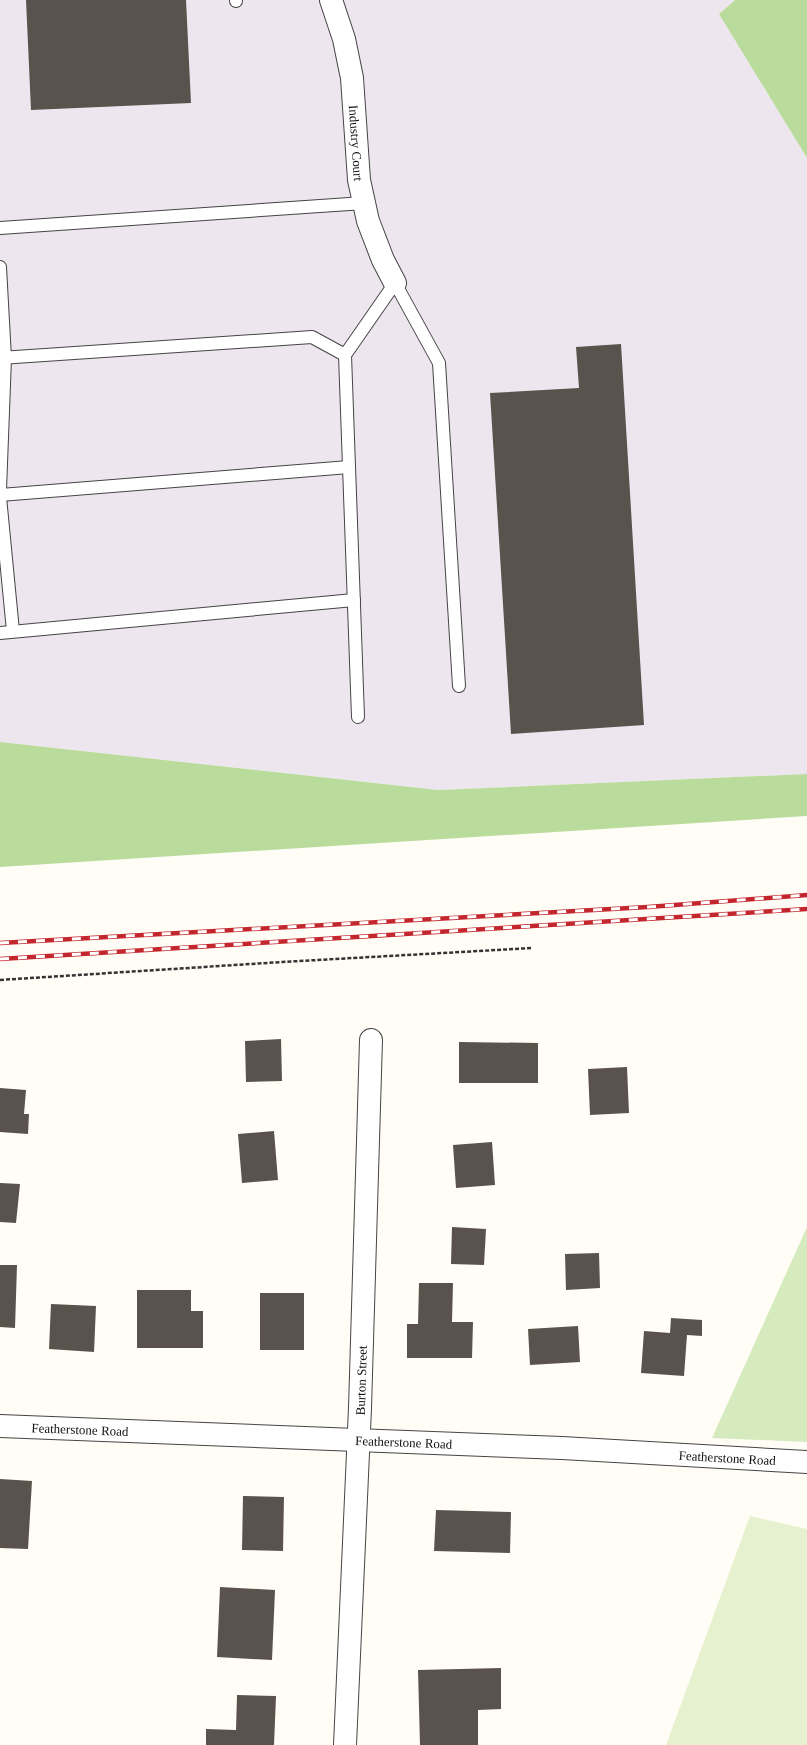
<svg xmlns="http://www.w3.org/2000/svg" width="807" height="1745" font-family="'Times New Roman',serif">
<rect width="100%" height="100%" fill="#fffdf5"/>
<path fill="#eee6ef" d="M0 0H735L719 14 807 158V774L438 790 0 742Z"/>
<path fill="#d5ebbd" d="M807 1227V1442L712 1438Z"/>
<g fill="#b9dc9c">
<path d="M735 0H807V158L719 14Z"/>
<path d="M0 742 438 790 807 774V816L0 867Z"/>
</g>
<path fill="#e6f2cf" d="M750 1516 807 1529V1745H666Z"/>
<g fill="#5a524d">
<path d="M26 0H186L191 103 31 110Z"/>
<path d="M621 344 644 725 511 734 490 393 579 388 576 347Z"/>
<path d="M281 1039 282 1081 246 1082 245 1041Z"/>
<path d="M459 1042 538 1043V1083H459Z"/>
<path d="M627 1067 629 1113 590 1115 588 1069Z"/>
<path d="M0 1088 26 1090 24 1114H29L28 1134 0 1132Z"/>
<path d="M274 1131 278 1180 242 1183 238 1134Z"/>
<path d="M492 1142 495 1185 456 1188 453 1145Z"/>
<path d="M0 1183 20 1184 16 1223 0 1222Z"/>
<path d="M452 1227 486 1229 484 1265 451 1264Z"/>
<path d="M599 1253 600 1288 566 1290 565 1254Z"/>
<path d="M0 1265H17L15 1328 0 1327Z"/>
<path d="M419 1283H453L452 1322H473L472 1358H407V1324H418Z"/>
<path d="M137 1290H191V1311H203V1348H137Z"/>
<rect x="260" y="1293" width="44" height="57"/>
<path d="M51 1304 96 1306 94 1352 49 1349Z"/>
<path d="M671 1318 702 1320V1336L687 1335 684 1376 641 1373 644 1331 670 1333Z"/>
<path d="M578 1326 580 1362 530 1365 528 1329Z"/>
<path d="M0 1479 32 1481 28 1549 0 1548Z"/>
<path d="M243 1496 284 1497 283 1551 242 1550Z"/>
<path d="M436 1510 511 1512 510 1553 434 1551Z"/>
<path d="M220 1587 275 1590 272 1660 217 1657Z"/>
<path d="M501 1668V1709L478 1710V1745H420L418 1670Z"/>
<path d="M237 1695 276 1696 274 1745H206V1729L236 1730Z"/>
</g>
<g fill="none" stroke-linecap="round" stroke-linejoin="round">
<defs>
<g id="lane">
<path d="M236 0V1"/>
<path d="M0 228 364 203"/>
<path d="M0 267 5 358 0 490"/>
<path d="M0 358 312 337 345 355"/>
<path d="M0 495 349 467"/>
<path d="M0 497 13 631"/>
<path d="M0 633 354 600"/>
<path d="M358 717 345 355 395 283 439 363 459 686"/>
</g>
<g id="street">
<path id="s1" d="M331 0 344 39 352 78 359 180 368 221 383 260 395 283"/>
<path id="s2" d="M0 1426 562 1448 807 1462"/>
<path id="s3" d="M345 1745 360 1408 371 1040"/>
</g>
</defs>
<use href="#lane" stroke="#444" stroke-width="14"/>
<use href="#street" stroke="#444" stroke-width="24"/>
<path stroke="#333" stroke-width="2.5" stroke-dasharray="4 2" stroke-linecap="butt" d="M0 980 282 962 532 948"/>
<use href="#lane" stroke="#fff" stroke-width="12"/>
<use href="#street" stroke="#fff" stroke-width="22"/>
<defs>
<g id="rail">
<path d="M0 943 648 907 807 895"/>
<path d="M0 959 807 909"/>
</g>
</defs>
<use href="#rail" stroke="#c4262e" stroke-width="4.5"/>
<use href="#rail" stroke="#fff" stroke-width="3" stroke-dasharray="9" stroke-linecap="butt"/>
</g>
<g text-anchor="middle" stroke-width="4" stroke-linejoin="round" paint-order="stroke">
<g font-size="13" fill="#111" stroke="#fff">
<text dy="5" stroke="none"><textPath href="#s1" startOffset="146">Industry Court</textPath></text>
<text dy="5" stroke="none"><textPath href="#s3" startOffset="365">Burton Street</textPath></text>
<text dy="5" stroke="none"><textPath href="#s2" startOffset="80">Featherstone Road</textPath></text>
<text dy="5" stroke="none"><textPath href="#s2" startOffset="404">Featherstone Road</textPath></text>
<text dy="5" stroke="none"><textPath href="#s2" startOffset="728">Featherstone Road</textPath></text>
</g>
</g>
</svg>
